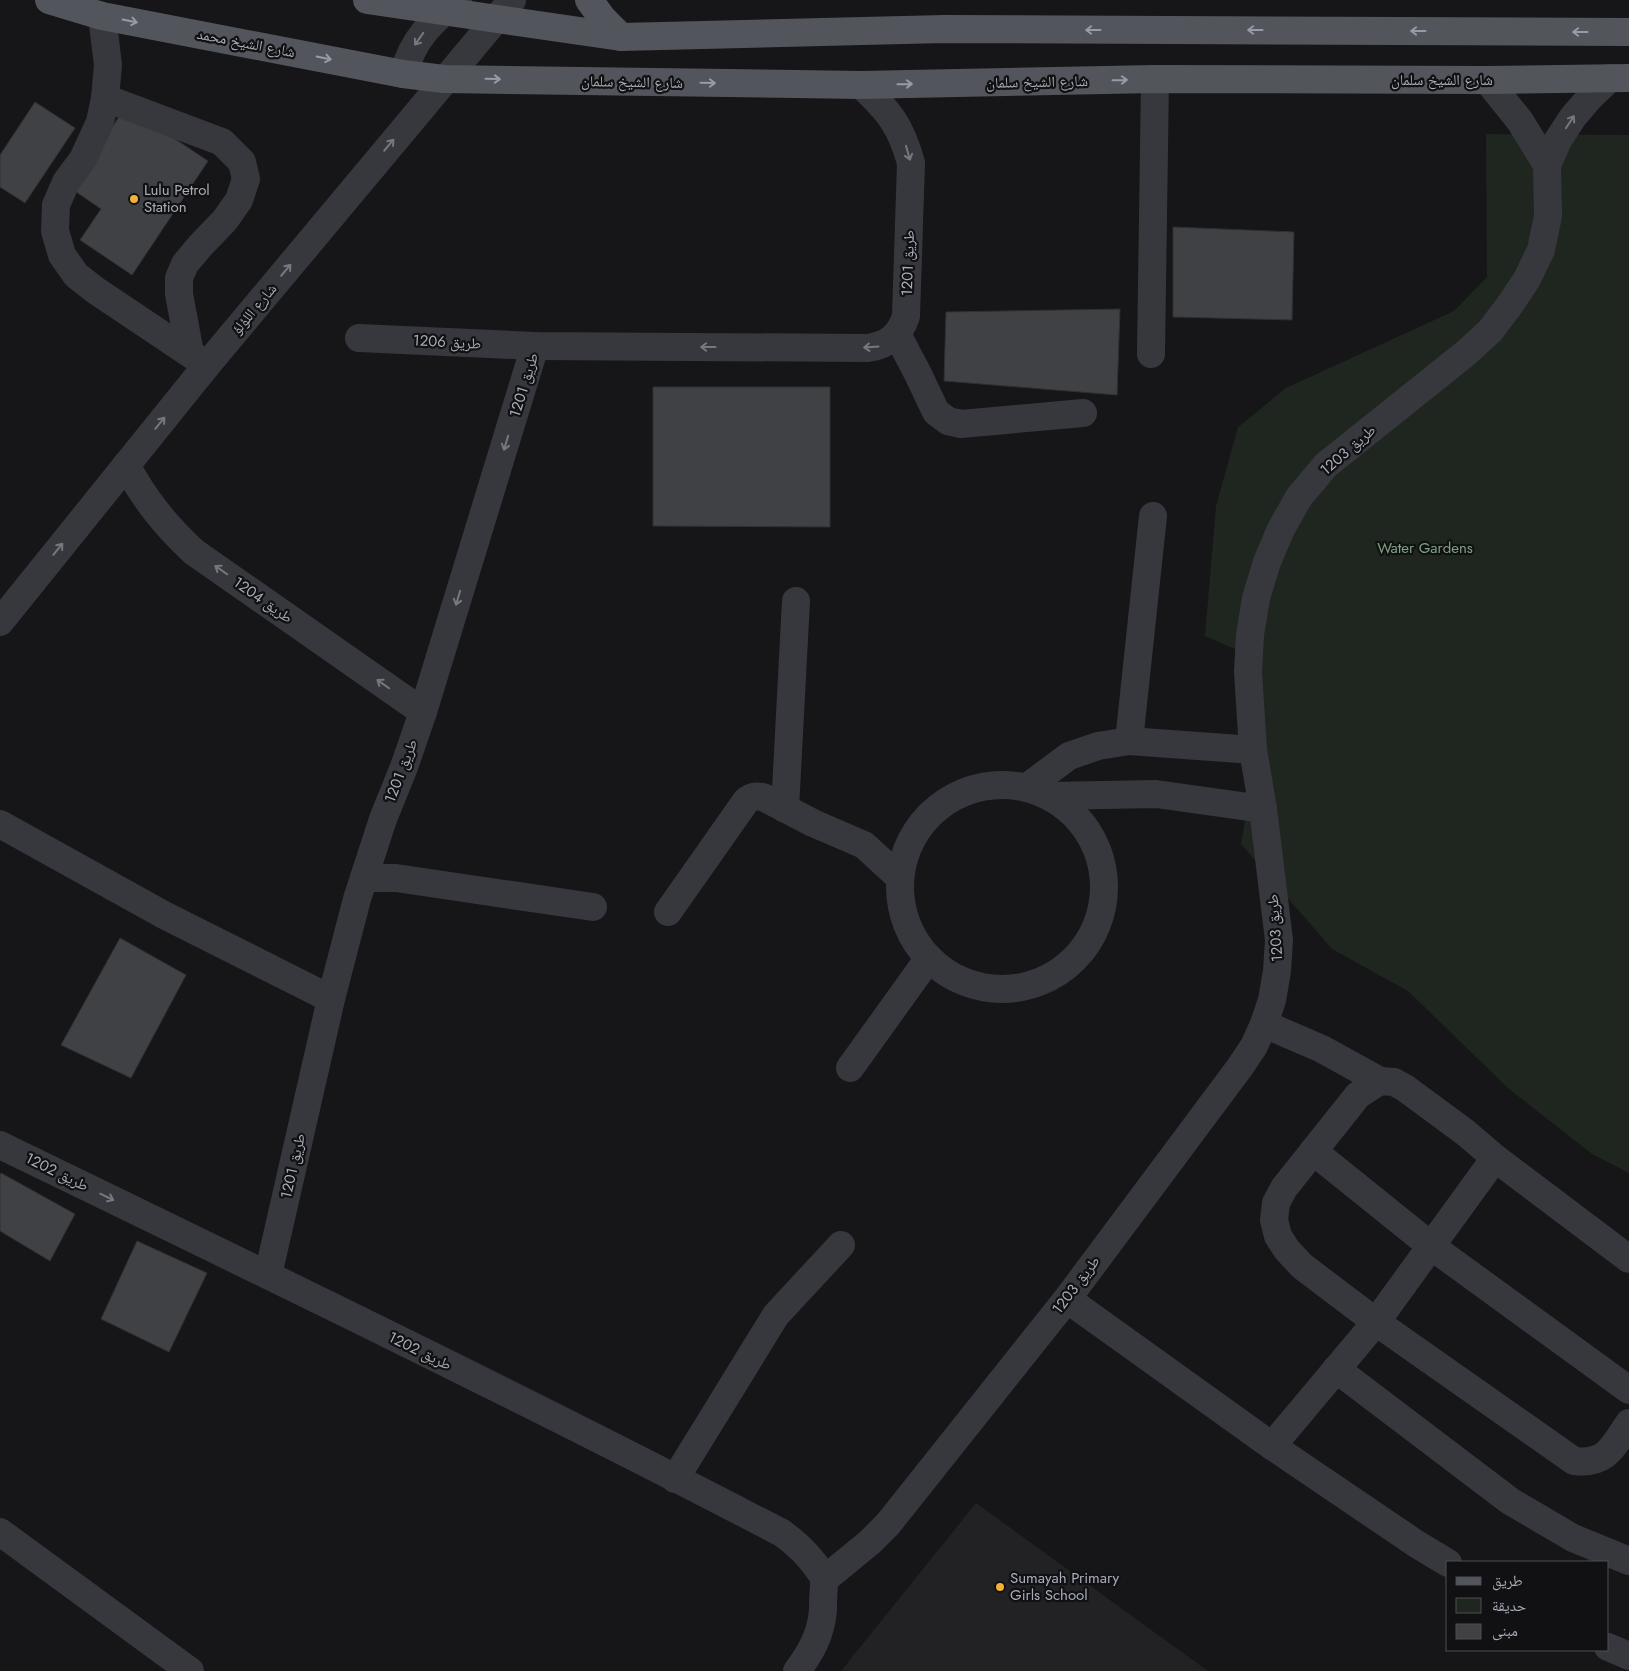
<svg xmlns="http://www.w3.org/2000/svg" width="1629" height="1671" font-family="Jost,'Noto Naskh Arabic',sans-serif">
<rect width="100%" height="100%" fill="#161618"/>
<path fill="#222225" d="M976 1503 1208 1671H841Z"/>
<path fill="#1e261f" d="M1486 134 1629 135V1173L1592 1154 1509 1089 1408 991 1332 949 1241 844 1253 773V657L1205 636 1216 506 1238 427 1286 388 1454 311 1487 277Z"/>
<g fill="#404145" stroke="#303034">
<path d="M35 102 75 128 25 203 0 187V155Z"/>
<path d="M126 106 208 161 132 275 80 240 101 209 72 189Z"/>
<path d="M1173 227 1294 232 1292 320 1173 317Z"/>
<path d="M1120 309 1117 395 944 381 946 312Z"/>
<path d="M653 387H830V527L653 526Z"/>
<path d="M120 938 186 975 131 1078 61 1045Z"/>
<path d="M1 1173 75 1214 50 1261 0 1231V1175Z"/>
<path d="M137 1241 207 1273 169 1352 101 1319Z"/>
</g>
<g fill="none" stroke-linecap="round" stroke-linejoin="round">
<g stroke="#37383d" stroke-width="28">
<path d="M102 16 108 65 105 98 100 122 83 159 66 182 56 205 55 231 62 255 76 275 95 290 207 365"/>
<path d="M403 74C414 38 430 23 458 0"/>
<path d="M1487 80 1520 121 1547 165"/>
<path d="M105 98 222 142 242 162 246 179 239 200 225 220 200 246 185 264 179 278V294L190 353"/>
<path d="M897 334 918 374 936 412 948 421 961 424 1083 413"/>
<path d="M359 338 535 346 868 348C889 345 900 335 906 316L911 163C901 126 889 111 861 85"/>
<path d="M1151 354 1155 79"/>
<path d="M126 465C145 500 165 525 194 552L423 712"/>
<path d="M0 622 207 365 512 0"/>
<path d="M1129 741 1153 516"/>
<circle cx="1002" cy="887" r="102"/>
<path d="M1026 788 1069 756 1098 746 1129 741 1253 750"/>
<path d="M1049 796 1156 794 1263 809"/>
<path d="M785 809 796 601"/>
<path d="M0 824 164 915 331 999"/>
<path d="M364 878H396L593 907"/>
<path d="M668 912 746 801C752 796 756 796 763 797L813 823 864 845 900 878"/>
<path d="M1264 1024 1322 1049 1380 1081"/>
<path d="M850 1068 929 958"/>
<path d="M0 1145C262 1272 524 1399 782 1533 801 1547 812 1559 825 1579"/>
<path d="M1313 1151 1431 1246 1629 1390"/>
<path d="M1629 1259 1495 1158 1466 1133 1405 1088 1394 1082 1380 1081 1358 1095 1284 1188 1276 1203 1274 1220 1278 1236 1287 1250 1302 1266 1376 1322 1574 1461C1606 1465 1613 1447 1629 1423"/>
<path d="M268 1275 331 999 357 899 383 819 404 767 423 712 535 346"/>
<path d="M1067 1299 1272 1446 1415 1543 1448 1563"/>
<path d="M1336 1369 1510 1501 1573 1538 1629 1561"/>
<path d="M1272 1446 1376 1322 1495 1158"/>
<path d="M675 1479 776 1315 841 1245"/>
<path d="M0 1532 190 1671"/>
<path d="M1608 1647 1629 1656"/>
<path d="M797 1671C811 1652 821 1635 823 1610 823 1600 823 1589 825 1579L870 1542 888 1524 1067 1299 1240 1067 1254 1046 1264 1024 1272 1000 1277 971 1279 940 1263 809 1253 750 1248 672 1250 635 1256 598 1267 562 1281 529 1299 497 1326 465 1466 353 1490 331 1509 306 1527 279 1541 250 1548 216 1547 165 1558 140 1573 117 1591 96 1610 78"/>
</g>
<g stroke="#53555c" stroke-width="28">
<path d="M49 0 102 16 403 74 444 79 861 85 1155 79 1487 80 1629 78"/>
<path d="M367 0 621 37 944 29 1629 32"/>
<path d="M589 0 603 19 621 37"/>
</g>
</g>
<defs><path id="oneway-shaft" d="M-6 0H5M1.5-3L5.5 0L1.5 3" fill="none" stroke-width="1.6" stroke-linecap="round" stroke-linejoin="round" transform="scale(1.25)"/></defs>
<g stroke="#979ba6">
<use href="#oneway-shaft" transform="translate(130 21) rotate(11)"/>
<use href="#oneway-shaft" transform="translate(1093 30) rotate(-180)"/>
<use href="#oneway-shaft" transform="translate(1255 30) rotate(-180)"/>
<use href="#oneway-shaft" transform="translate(1418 31) rotate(-180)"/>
<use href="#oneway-shaft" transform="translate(1580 32) rotate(-180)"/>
<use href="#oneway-shaft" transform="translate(324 58) rotate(11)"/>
<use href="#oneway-shaft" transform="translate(493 79) rotate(1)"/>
<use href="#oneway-shaft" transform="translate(1120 80) rotate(-1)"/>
<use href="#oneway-shaft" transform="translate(708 83) rotate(1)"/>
<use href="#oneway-shaft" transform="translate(905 84) rotate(-1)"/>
</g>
<g stroke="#757881">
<use href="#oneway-shaft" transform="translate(419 39) rotate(125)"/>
<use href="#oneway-shaft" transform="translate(1570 122) rotate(-56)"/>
<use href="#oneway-shaft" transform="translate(389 145) rotate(-50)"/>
<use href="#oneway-shaft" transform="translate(908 153) rotate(74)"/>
<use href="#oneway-shaft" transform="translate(286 270) rotate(-50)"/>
<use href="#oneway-shaft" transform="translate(708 347) rotate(-180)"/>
<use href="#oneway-shaft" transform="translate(871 347) rotate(176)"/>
<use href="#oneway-shaft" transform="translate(160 423) rotate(-51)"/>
<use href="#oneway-shaft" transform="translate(506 443) rotate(107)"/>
<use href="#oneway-shaft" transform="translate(58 549) rotate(-51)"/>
<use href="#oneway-shaft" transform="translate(221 570) rotate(-145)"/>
<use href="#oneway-shaft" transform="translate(458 598) rotate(107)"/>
<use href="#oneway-shaft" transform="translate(383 684) rotate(-145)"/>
<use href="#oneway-shaft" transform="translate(107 1197) rotate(26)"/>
</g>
<g fill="#f2b134" stroke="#111113" stroke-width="2">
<circle cx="134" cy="199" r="5"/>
<circle cx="1000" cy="1587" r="5"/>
</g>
<g text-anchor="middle" stroke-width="4.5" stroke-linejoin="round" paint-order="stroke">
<g font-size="15" fill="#a8adb8" stroke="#111113">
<text transform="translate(246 43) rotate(11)" y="5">شارع الشيخ محمد</text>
<text x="1442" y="85">شارع الشيخ سلمان</text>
<text transform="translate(632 82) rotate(1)" y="5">شارع الشيخ سلمان</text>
<text transform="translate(1037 82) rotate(-1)" y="5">شارع الشيخ سلمان</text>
<text transform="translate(908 263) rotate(-88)" y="5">طريق 1201</text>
<text transform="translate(254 309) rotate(-50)" y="5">شارع اللؤلؤ</text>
<text transform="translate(447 342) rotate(3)" y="5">طريق 1206</text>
<text transform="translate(524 385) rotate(-73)" y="5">طريق 1201</text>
<text transform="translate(1348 450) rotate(-41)" y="5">طريق 1203</text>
<text transform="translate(263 600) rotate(35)" y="5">طريق 1204</text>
<text transform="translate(401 771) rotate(-69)" y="5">طريق 1201</text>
<text transform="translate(1275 928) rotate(-94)" y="5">طريق 1203</text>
<text transform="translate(293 1166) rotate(-77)" y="5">طريق 1201</text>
<text transform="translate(57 1172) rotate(26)" y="5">طريق 1202</text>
<text transform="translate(1076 1285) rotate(-53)" y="5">طريق 1203</text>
<text transform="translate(420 1351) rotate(26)" y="5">طريق 1202</text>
</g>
<g font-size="15" fill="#a8adb8" stroke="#111113" text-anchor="start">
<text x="144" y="195">Lulu Petrol<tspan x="144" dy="17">Station</tspan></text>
<text x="1010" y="1583">Sumayah Primary<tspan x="1010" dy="17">Girls School</tspan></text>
</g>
<g font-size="15" fill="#7fa381" stroke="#111113">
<text x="1425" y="553">Water Gardens</text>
</g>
</g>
<rect x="1446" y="1561" width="162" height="90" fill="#111113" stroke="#4d4f55"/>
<rect x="1456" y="1577" width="25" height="8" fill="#53555c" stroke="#4d4f55"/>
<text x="1492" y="1586" font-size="15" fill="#a8adb8">طريق</text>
<rect x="1456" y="1598" width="25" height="15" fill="#1e261f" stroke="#4d4f55"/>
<text x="1492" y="1611" font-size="15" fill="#a8adb8">حديقة</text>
<rect x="1456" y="1624" width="25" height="15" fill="#404145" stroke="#4d4f55"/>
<text x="1492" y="1636" font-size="15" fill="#a8adb8">مبنى</text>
</svg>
